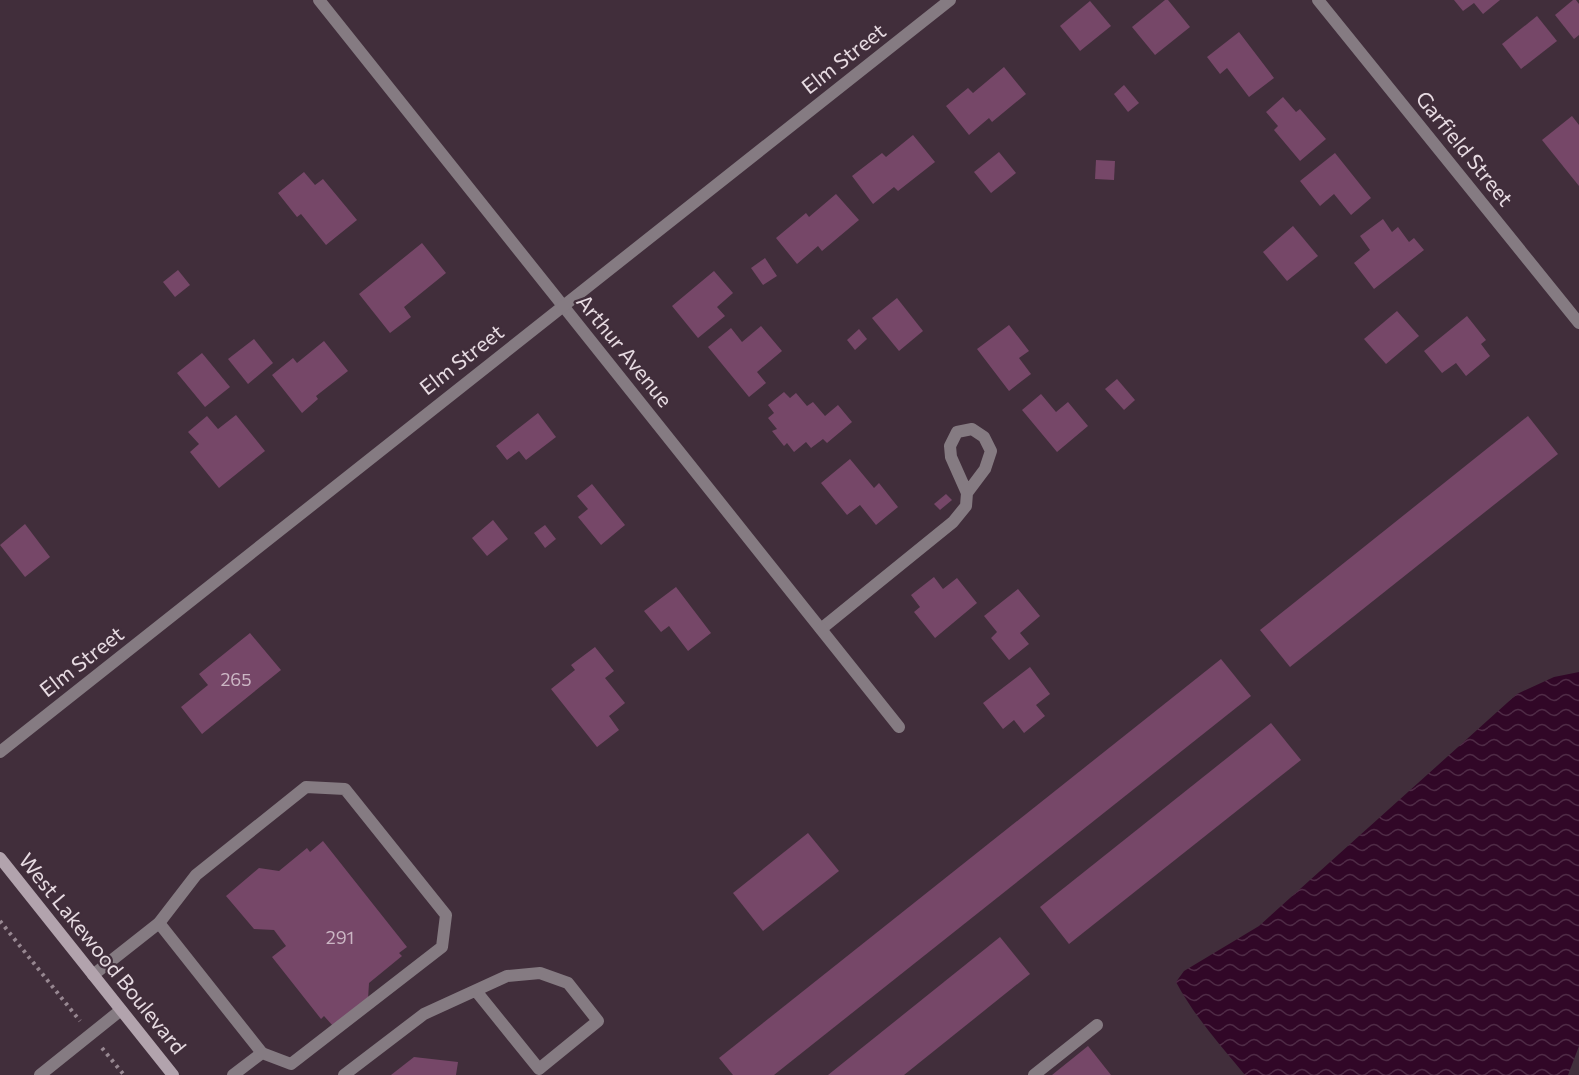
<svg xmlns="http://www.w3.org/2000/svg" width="1579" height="1075" font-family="Commissioner,sans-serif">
<defs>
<pattern id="water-waves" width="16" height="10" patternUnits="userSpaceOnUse" patternTransform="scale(1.5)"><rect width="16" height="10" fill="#310727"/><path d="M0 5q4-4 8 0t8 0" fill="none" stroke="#4f2b46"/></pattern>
</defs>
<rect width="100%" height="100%" fill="#412e3b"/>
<path fill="url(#water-waves)" d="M1579 672V1046L1568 1075H1245C1220 1045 1195 1017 1176 982L1184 971 1259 926 1517 694 1554 677Z"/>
<g fill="#764768">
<path d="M1165 0H1168L1190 27 1155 55 1132 27Z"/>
<path d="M1454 0H1500L1483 14 1474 3 1463 11Z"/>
<path d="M1573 0H1576L1579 4V35L1574 39 1555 15Z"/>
<path d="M1090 1 1111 26 1080 51 1060 26Z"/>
<path d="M1537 16 1557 41 1521 69 1502 44Z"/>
<path d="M1239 32 1274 78 1249 97 1227 68 1220 74 1207 57Z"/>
<path d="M1004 67 1026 94 992 122 989 118 969 135 946 106 968 88 973 93Z"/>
<path d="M1124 85 1139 103 1128 112 1114 94Z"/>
<path d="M1283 97 1296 112 1300 109 1326 139 1300 161 1274 130 1278 126 1266 112Z"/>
<path d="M1572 116 1579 125V186L1542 140Z"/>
<path d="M913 135 935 162 898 191 894 187 873 204 852 176 882 153 886 157Z"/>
<path d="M999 152 1016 173 991 193 974 172Z"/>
<path d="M1335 153 1371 198 1351 215 1334 194 1320 206 1300 181Z"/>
<path d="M1096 160 1115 161 1114 180 1095 179Z"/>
<path d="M304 172 315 185 323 179 357 220 326 245 301 214 297 217 278 193Z"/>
<path d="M836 194 859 220 822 251 818 246 797 264 776 238 806 213 809 217Z"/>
<path d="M1383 219 1392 232 1398 227 1409 242 1414 238 1424 250 1374 289 1354 263 1370 250 1360 236Z"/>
<path d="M1293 226 1318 256 1287 281 1263 252Z"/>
<path d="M422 243 446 273 404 307 411 317 390 333 359 294Z"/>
<path d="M765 258 777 276 763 285 751 268Z"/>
<path d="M178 270 190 285 175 297 163 282Z"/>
<path d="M714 271 733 293 717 307 725 316 698 338 672 306Z"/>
<path d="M897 298 923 331 899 351 872 318Z"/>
<path d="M1397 311 1419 336 1386 364 1364 339Z"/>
<path d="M1467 316 1486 340 1481 344 1490 356 1466 376 1456 363 1442 373 1424 351Z"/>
<path d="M1009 325 1029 351 1019 358 1031 374 1009 391 977 349Z"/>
<path d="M761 326 782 351 757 372 766 383 749 397 708 347 731 328 742 342Z"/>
<path d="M859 329 867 339 855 350 847 340Z"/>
<path d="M254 339 273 363 248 384 228 359Z"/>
<path d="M324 341 348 371 316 396 318 399 302 413 272 375 293 358 297 363Z"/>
<path d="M202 353 230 387 205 407 177 373Z"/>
<path d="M1117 379 1135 400 1124 410 1105 389Z"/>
<path d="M784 392 790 398 796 393 807 406 813 402 825 416 838 405 852 422 827 443 823 439 811 448 806 442 794 452 787 443 784 446 772 431 777 429 768 418 774 413 768 405Z"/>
<path d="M1041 394 1056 412 1068 402 1088 426 1057 452 1022 410Z"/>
<path d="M538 413 556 437 526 460 519 451 507 460 496 446Z"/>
<path d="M236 415 265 451 219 488 190 452 199 444 188 432 207 416 218 429Z"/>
<path d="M1528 416 1558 454 1290 667 1260 630Z"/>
<path d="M850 459 874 488 879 483 898 507 876 525 860 505 847 515 821 483Z"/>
<path d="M592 484 625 525 601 545 578 517 588 509 577 496Z"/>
<path d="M946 494 952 500 940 510 934 504Z"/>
<path d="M493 520 508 539 487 556 472 538Z"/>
<path d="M25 524 50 557 25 577 0 545Z"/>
<path d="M545 525 556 539 545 548 534 533Z"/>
<path d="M934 577 943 589 957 578 977 603 935 638 914 612 920 607 911 595Z"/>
<path d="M676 587 711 633 688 651 669 626 661 632 644 611Z"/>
<path d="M1018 589 1040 616 1020 633 1029 644 1009 660 991 638 997 632 984 616Z"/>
<path d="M250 633 281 670 202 734 181 707 208 685 199 674Z"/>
<path d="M595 647 614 671 605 678 625 703 609 716 619 730 597 747 551 689 575 670 571 665Z"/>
<path d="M1221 659 1251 696 774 1075H733L719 1058Z"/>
<path d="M1030 667 1050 694 1036 705 1045 716 1024 733 1014 720 1003 729 983 703Z"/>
<path d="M1271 723 1301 760 1069 944 1040 907Z"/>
<path d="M808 833 839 871 763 931 733 893Z"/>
<path d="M323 841 407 947 399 953 402 956 369 983 368 999 333 1026 324 1016 321 1019 272 957 286 946 274 930 254 929 226 896 259 868 279 871 307 848 310 852Z"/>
<path d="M1000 937 1030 974 904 1075H828Z"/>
<path d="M1088 1046 1111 1075H1052Z"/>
<path d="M414 1057 458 1062 456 1075H391Z"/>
</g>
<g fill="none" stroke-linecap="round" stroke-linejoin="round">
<g stroke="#978791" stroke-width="4" stroke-dasharray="3 4.5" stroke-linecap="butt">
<path d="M0 921 80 1021"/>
<path d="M102 1048 124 1075"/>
</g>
<g stroke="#857b82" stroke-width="12">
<path d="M821 629 953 522 966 506 967 493 985 469 991 451 984 437 972 429 957 432 950 446 951 457 967 493"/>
<path d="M159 923 262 1053"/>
<path d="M93 975 159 923 196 875 306 787 345 789 446 915 442 947 291 1064 262 1053 233 1075"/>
<path d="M40 1075 121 1010"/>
<path d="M344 1075 424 1014 507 976 540 973 568 983 598 1021 539 1069 476 991"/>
<path d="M1034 1075 1097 1025"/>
</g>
<g stroke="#857b82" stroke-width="12">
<path d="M319 0 899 727"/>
<path d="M1318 0 1579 323"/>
<path d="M0 752 950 0"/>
</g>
<path stroke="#b2a3ad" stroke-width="12" d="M0 858 173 1075"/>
</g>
<g text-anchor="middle" stroke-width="4.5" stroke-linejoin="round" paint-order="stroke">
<g font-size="18" fill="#cbb6c4">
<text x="236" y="686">265</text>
<text x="340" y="944">291</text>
</g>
<g font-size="21" fill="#e7dbe2" stroke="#412e3b">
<text transform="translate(844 59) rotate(-38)" y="7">Elm Street</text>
<text transform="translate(1464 149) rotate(51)" y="7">Garfield Street</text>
<text transform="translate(624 351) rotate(51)" y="7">Arthur Avenue</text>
<text transform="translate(462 360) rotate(-38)" y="7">Elm Street</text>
<text transform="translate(82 662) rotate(-38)" y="7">Elm Street</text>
<text transform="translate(102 954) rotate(51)" y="7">West Lakewood Boulevard</text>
</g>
</g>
</svg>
